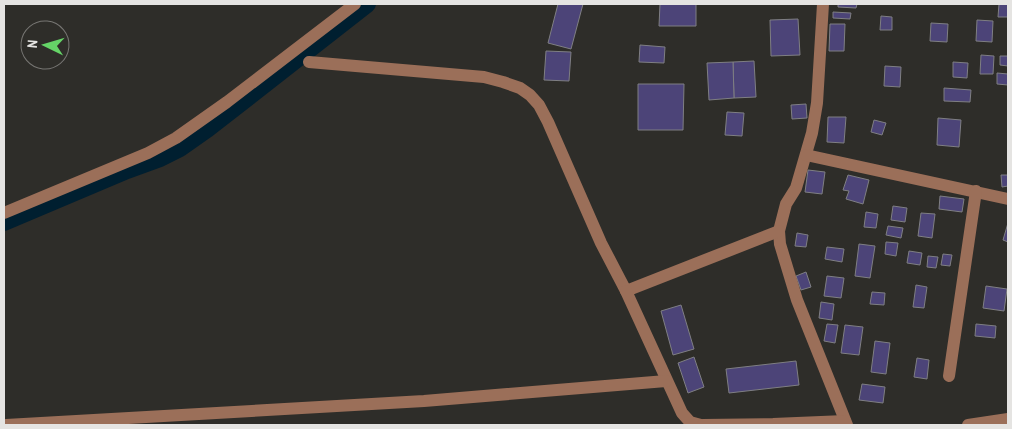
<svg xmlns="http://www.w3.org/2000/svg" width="1012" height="429" font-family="'Archivo Narrow',sans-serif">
<rect width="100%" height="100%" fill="#2e2d29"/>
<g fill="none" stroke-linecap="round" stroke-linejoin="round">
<path stroke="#001f30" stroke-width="18" d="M4 222 127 170 160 158 180 148 207 129 367 4"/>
</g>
<g fill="#4c4478" stroke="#7f7f83">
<path d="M558 4H583L571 49 548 43Z"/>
<path d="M660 4H696V26H659Z"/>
<path d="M838 4H857L856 8 838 7Z"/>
<path d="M999 4H1008V17H998Z"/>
<path d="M833 12 851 13 850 19 833 18Z"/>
<path d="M881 16 892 17V30H880Z"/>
<path d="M798 19 800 55 771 56 770 20Z"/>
<path d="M977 20 993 21 992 42 976 41Z"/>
<path d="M931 23 948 24 947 42 930 41Z"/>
<path d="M830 24H845L844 51H829Z"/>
<path d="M640 45 665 47 664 63 639 62Z"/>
<path d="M546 51 571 52 569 81 544 80Z"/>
<path d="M981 55 994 56 993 74H980Z"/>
<path d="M1000 56H1008V66L1000 65Z"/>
<path d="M754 61 756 97 734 98 733 62Z"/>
<path d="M733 62 734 98 709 100 707 63Z"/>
<path d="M953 62 968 63 967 78 953 77Z"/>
<path d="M885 66 901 67 900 87 884 86Z"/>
<path d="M997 73 1008 74V85L997 84Z"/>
<path d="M638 84H684L683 130H638Z"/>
<path d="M944 88 971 90 970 102 944 101Z"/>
<path d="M806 104 807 118 792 119 791 105Z"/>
<path d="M727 112 744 113 742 136 725 135Z"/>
<path d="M828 117H846L844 143 827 142Z"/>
<path d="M938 118 961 120 959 147 937 145Z"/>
<path d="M874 120 886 123 882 135 871 132Z"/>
<path d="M808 170 825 172 822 194 805 192Z"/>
<path d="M848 175 869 180 863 204 846 199 849 191 843 190Z"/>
<path d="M1001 175H1008V186L1002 187Z"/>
<path d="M940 196 964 199 962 212 939 209Z"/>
<path d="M893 206 907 208 905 222 891 220Z"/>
<path d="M866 212 878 214 876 228 864 227Z"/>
<path d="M921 213 935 214 932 238 918 236Z"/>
<path d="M1008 223V242L1003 240Z"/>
<path d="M888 226 903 228 901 238 886 235Z"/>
<path d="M797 233 808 235 806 247 795 246Z"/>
<path d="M886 242 898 243 896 256 885 254Z"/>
<path d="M859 244 875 246 870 278 855 276Z"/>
<path d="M827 247 844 249 842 262 825 259Z"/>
<path d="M909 251 922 253 920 265 907 263Z"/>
<path d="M943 254 952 255 950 266 941 265Z"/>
<path d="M928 256 938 257 936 268 927 267Z"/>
<path d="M806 272 811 287 801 290 796 276Z"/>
<path d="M827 276 844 278 841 298 824 296Z"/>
<path d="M916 285 927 287 924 308 913 307Z"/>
<path d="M986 286 1007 289 1004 311 983 308Z"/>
<path d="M872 292 885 293 884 305 870 304Z"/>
<path d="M821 302 834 304 832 320 819 318Z"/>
<path d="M681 305 694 349 673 355 661 311Z"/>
<path d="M827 324 838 325 835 343 824 341Z"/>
<path d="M976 324 996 326 995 338 975 336Z"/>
<path d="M845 325 863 327 859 355 841 353Z"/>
<path d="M875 341 890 343 886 374 871 372Z"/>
<path d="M694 357 704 387 688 393 678 363Z"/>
<path d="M917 358 929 360 927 379 914 377Z"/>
<path d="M796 361 799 385 729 393 726 369Z"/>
<path d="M862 384 885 387 883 403 859 400Z"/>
</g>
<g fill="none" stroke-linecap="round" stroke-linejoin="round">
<g stroke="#9b6f59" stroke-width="12">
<path d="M823 4 817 103 812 133 796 188 786 204 779 231 780 244 797 300 847 425"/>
<path d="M309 62 484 77 503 82 520 88 530 95 539 105 548 122 601 243 626 291 779 231"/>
<path d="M806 155 1008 199"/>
<path d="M4 213 148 153 176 138 227 102 355 4"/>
<path d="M626 291 682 413 690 422 701 425"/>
<path d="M949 376 976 191"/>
<path d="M6 425 424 401 666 381"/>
<path d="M703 425 773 424 845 421"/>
<path d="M968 425 1008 419"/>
</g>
</g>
<rect width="1012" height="429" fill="none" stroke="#e5e4e2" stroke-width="10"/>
<g transform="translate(45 45) rotate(275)"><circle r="24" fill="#2e2d29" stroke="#777673"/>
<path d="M0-4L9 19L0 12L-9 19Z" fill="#65d467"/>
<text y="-8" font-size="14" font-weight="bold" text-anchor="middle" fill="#e5e4e2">N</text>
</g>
</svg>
